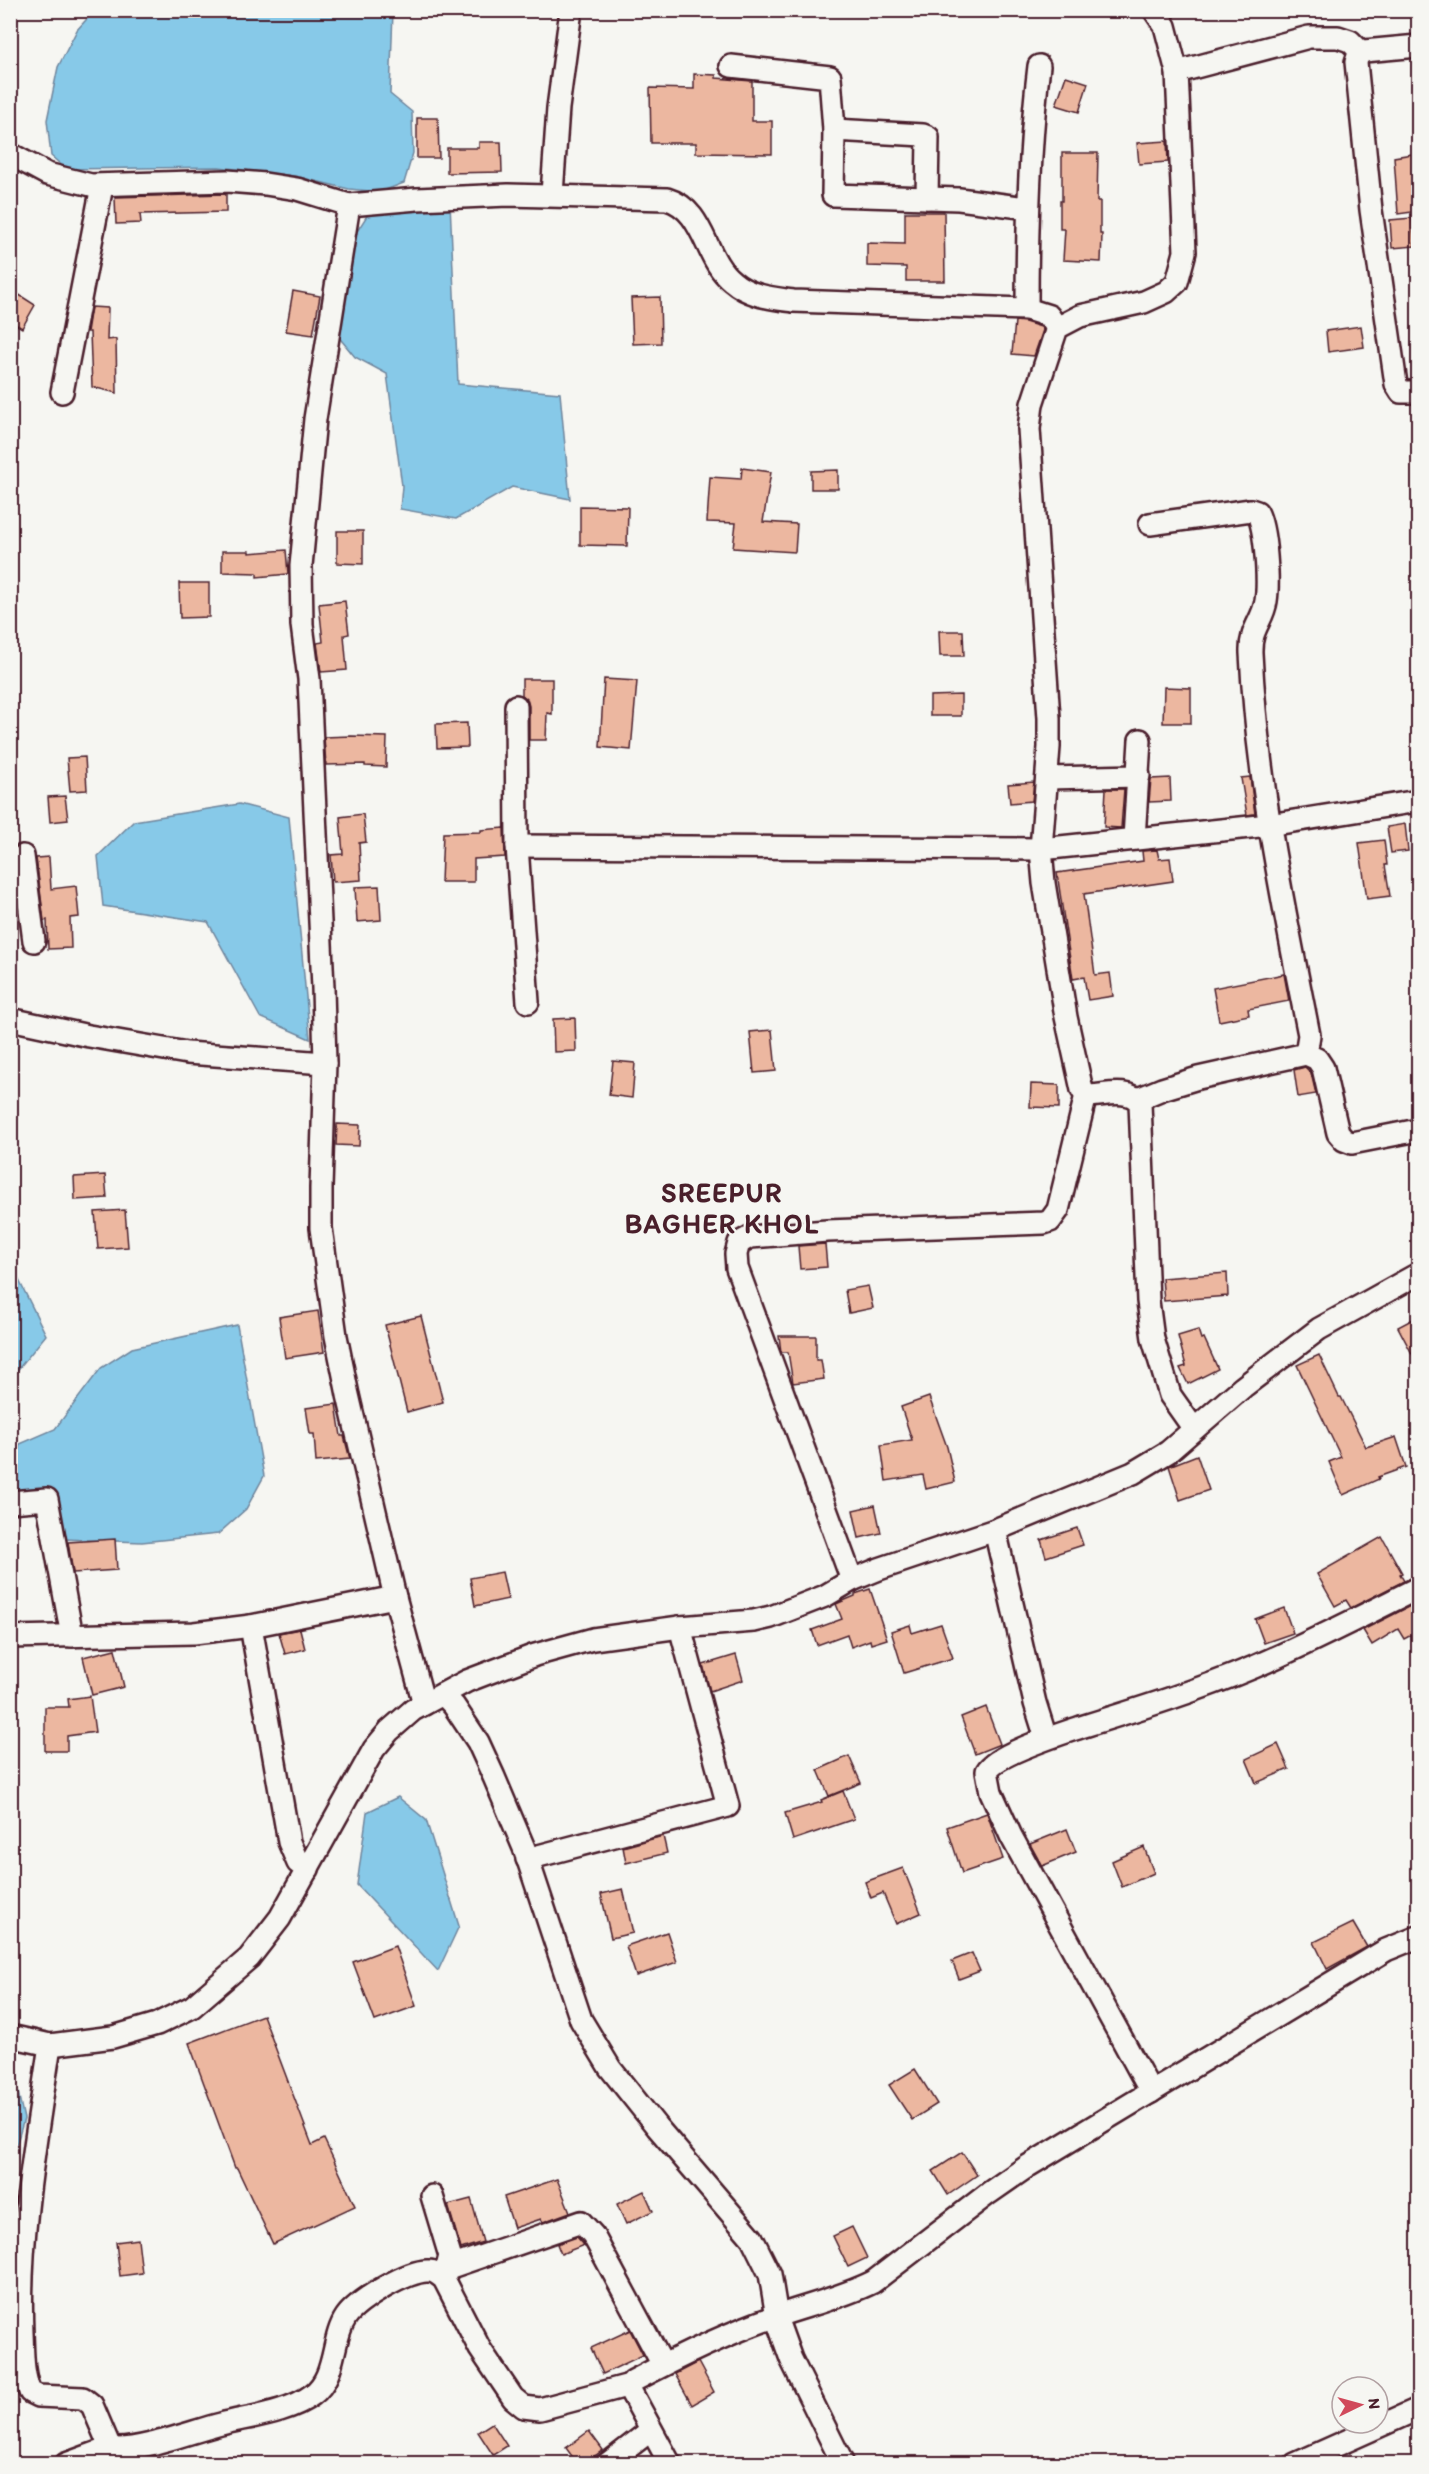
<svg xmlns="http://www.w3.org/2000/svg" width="1429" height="2474" font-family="Itim,sans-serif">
<rect width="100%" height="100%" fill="#f6f6f2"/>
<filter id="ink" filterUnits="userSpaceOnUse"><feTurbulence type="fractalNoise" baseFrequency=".0167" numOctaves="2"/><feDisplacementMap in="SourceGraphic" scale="12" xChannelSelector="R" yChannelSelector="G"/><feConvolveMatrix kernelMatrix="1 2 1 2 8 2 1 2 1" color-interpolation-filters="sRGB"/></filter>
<g filter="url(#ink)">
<g fill="#87c9e8" stroke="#6f859c" stroke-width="1.5">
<path d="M94 11H393L390 94 412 112 413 153 404 183 380 192 349 189 294 176 219 167 66 169 51 156 47 120 58 67 77 30Z"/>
<path d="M415 197 450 202 458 384 560 393 570 499 512 487 456 519 400 509 402 486 387 374 355 357 337 335 354 236 368 214Z"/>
<path d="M239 804 289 817 310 1039 260 1017 208 922 103 906 98 856 134 821Z"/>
<path d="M11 1264 46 1335 11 1378 10 1264Z"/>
<path d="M237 1325 264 1476 246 1509 218 1534 142 1542 63 1539 33 1510 11 1478 20 1444 55 1429 101 1368 132 1348Z"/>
<path d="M398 1797 426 1820 459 1926 438 1971 357 1885 367 1812Z"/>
<path d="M11 2061 24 2119 14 2153H11Z"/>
</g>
<g fill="#ecb7a0" stroke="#4a1f2b" stroke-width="1.5">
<path d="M694 74 716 75V78L752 81V121H772V154L696 153V143H651L650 88 694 89Z"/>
<path d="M1066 76 1088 83 1079 112 1056 105Z"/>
<path d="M417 118H438L439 158H417Z"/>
<path d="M1167 141 1168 162 1139 164 1137 143Z"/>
<path d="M479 142H501L502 172 447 173V148H479Z"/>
<path d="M1062 153H1098L1097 201H1100V234H1102L1101 262 1063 260 1065 229H1060V201H1062Z"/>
<path d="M1419 153V211L1398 214 1394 157Z"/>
<path d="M226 194V212L140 214 141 223 116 224 115 197Z"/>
<path d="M905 212H944L945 281H906V267L867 266V243L905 244Z"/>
<path d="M1412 218 1415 246 1392 248 1390 220Z"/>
<path d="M10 289 35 305 22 328 10 321Z"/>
<path d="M293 291 320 296 313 335 286 331Z"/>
<path d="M660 297 661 343 633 344 631 298Z"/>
<path d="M91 307 108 308 107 340 116 339 117 393 92 387 90 332H87Z"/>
<path d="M1015 321 1025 322 1041 327 1043 330 1034 356 1012 354Z"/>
<path d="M1361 326 1364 347 1328 352 1326 331Z"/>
<path d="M742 468 771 472 763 522 797 524 795 552 733 548 736 523 707 522 710 477 741 479Z"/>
<path d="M838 470V489H811V471Z"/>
<path d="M580 506 628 507 627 546 580 545Z"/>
<path d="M337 531H363V564L337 563Z"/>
<path d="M286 550 288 574 257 577V573L222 572V551H249V553Z"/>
<path d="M179 583H209V617L180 618Z"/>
<path d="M345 601 349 634 344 635 347 670 321 672 317 643 323 642 319 604Z"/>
<path d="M939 631H963L964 656H940Z"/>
<path d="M522 679H552V714L547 713 546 740H529V706L527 699 522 695Z"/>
<path d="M604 679 637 681 631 750 600 747Z"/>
<path d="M1164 687 1191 688V723H1163Z"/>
<path d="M961 695V716H930V696Z"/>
<path d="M467 723 468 747 437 748 436 724Z"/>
<path d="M351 736 387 737 386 767 365 766V764L326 765 324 737Z"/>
<path d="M85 757 87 790 70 791 67 758Z"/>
<path d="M1250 777 1255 814 1247 815 1241 778Z"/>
<path d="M1170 778 1171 801 1149 802 1151 779Z"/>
<path d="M1034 782 1032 801 1010 803 1008 784Z"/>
<path d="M1106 789H1124L1121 828 1104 827Z"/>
<path d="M65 796 68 820 50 822 48 797Z"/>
<path d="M363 814 366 842 359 843 361 880 333 882 331 855 343 854 340 817Z"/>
<path d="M1405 824 1408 851 1391 853 1387 827Z"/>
<path d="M504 828 505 857 474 859V882H441L443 833 481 832V830Z"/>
<path d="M1384 840 1387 865H1385L1390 896 1367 899 1359 843Z"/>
<path d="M1157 850 1159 859 1170 858 1173 881 1084 894 1095 975 1110 973 1113 996 1088 1000 1084 977 1073 979 1057 873 1143 861 1142 851Z"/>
<path d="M49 857 51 889 76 886 79 917 70 918 71 948 48 949 47 920 44 921 36 858Z"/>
<path d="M379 886 381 920 357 922 355 887Z"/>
<path d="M1284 974 1289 1001 1248 1009 1249 1015 1219 1021 1213 988Z"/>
<path d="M575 1018 576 1051 554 1052 553 1019Z"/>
<path d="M772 1030 776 1071 754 1073 750 1032Z"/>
<path d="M613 1061 635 1063 632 1098 609 1095Z"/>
<path d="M1305 1067 1311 1073 1316 1094 1298 1097 1294 1070Z"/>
<path d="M1031 1084 1059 1085V1108L1030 1107Z"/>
<path d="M337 1124 360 1125 359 1146 336 1145Z"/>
<path d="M105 1175 107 1198 75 1200 74 1177Z"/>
<path d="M125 1210 128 1247 98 1249 95 1212Z"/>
<path d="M825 1244 827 1267 800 1269 798 1246Z"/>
<path d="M1227 1273 1228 1296 1164 1301 1162 1278Z"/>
<path d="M868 1286 873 1308 849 1313 845 1290Z"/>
<path d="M318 1311 324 1352 285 1358 279 1317Z"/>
<path d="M421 1316 443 1402 407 1412 385 1325Z"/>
<path d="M1419 1316V1367L1398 1327Z"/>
<path d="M1198 1330 1201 1339 1204 1338 1218 1369 1188 1384 1180 1368 1186 1366 1178 1336Z"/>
<path d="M779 1336H816V1360H821L824 1379 793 1383 788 1352H781Z"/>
<path d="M1319 1355 1339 1397H1341L1366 1447 1396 1437 1406 1467 1378 1477 1379 1479 1343 1495 1329 1462 1341 1457 1297 1365Z"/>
<path d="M929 1397 947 1447 955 1482 926 1489 923 1475 886 1481 881 1445 912 1440 901 1407Z"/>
<path d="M336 1404 341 1436H344L350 1459 316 1462 314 1434H310L306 1408Z"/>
<path d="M1197 1455 1209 1490 1180 1500 1169 1466Z"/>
<path d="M875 1505 881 1533 859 1538 853 1510Z"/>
<path d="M1077 1528 1083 1545 1046 1557 1041 1540Z"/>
<path d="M1382 1537 1402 1573 1400 1574 1404 1581 1351 1608 1346 1600 1335 1606 1317 1574Z"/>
<path d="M115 1539 117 1570 73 1573 68 1542Z"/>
<path d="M502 1572 508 1599 475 1606 470 1578Z"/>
<path d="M870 1589 887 1639 871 1644 870 1640 851 1647 847 1634 817 1645 812 1630 842 1619 836 1604 855 1596V1594Z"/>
<path d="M1416 1603 1419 1608V1631L1404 1639 1398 1629 1372 1645 1363 1630Z"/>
<path d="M1284 1608 1293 1633 1264 1643 1255 1619Z"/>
<path d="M941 1624 953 1658 904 1673 891 1631 910 1625 912 1633Z"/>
<path d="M300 1629 305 1649 285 1654 279 1633Z"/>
<path d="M115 1649 124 1687 92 1695 83 1657Z"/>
<path d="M736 1655 743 1680 710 1691 703 1665Z"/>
<path d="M90 1696 95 1732 67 1736V1751H45V1707H69L68 1699Z"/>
<path d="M986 1707 1000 1744 975 1754 961 1717Z"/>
<path d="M1278 1744 1289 1769 1256 1783 1246 1759Z"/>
<path d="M849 1756 861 1783 829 1796 818 1770Z"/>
<path d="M843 1791 854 1819 793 1840 785 1813 822 1802 821 1800Z"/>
<path d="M987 1813 1003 1859 962 1873 947 1827Z"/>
<path d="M1067 1829 1076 1852 1042 1866 1030 1844Z"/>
<path d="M663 1836 667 1853 626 1863 623 1847Z"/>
<path d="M1144 1847 1154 1873 1122 1887 1112 1861Z"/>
<path d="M903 1868 921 1913 896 1924 883 1893 871 1898 865 1882Z"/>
<path d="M623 1889 633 1933 611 1938 601 1894Z"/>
<path d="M1353 1923 1367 1947 1327 1969 1314 1942Z"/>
<path d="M667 1932 677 1962 636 1976 626 1946Z"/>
<path d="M395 1946 416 2006 375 2021 353 1962Z"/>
<path d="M972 1953 980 1971 959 1979 952 1961Z"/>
<path d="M263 2015 312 2145 324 2139 355 2206 273 2244 237 2168H235L189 2043Z"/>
<path d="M915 2069 937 2104 912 2120 889 2085Z"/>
<path d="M962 2152 977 2175 948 2195 933 2171Z"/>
<path d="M557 2179 570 2212 543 2222 541 2219 514 2228 504 2197Z"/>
<path d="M644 2191 653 2211 626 2224 617 2204Z"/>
<path d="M471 2199 483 2242 461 2249 448 2205Z"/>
<path d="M852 2227 867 2258 848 2267 833 2236Z"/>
<path d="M577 2237 584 2245 561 2254 557 2244Z"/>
<path d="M138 2239 142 2273 120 2276 116 2242Z"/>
<path d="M630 2330 643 2355 603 2374 591 2348Z"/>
<path d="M698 2362 714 2392 692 2405 675 2374Z"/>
<path d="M492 2423 507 2446 493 2455 478 2432Z"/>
<path d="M589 2431 603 2450 585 2463H577L566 2448Z"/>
</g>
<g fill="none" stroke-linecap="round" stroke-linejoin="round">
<defs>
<g id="street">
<path d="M1154 10 1165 26 1177 72 1185 252 1177 282 1166 292 1144 302 1080 316 1057 328 1032 404 1029 429 1049 718V747L1041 849 1044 883 1066 1017 1082 1090 1087 1096C1103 1096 1129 1087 1140 1103L1148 1301 1153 1339 1170 1395 1194 1429"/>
<path d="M1418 46 1364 51 1358 56 1356 62 1371 210 1396 384 1401 392H1418"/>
<path d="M731 66 830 77 834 130 833 195 959 199 1027 208"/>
<path d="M1177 72 1309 37H1338L1350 41 1361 52"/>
<path d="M834 130 923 135 928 137 927 198"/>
<path d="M10 154 47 174 91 185 227 181 265 184 297 189 349 205 417 199 508 195 667 199C705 210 704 259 732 281 749 296 771 298 793 301L1027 309 1049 316 1057 328"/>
<path d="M552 194 558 108 571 10"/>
<path d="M349 205 315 419 301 566 302 625 309 679 323 988 325 1063 321 1188V1228L336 1336 348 1395 395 1597 424 1704"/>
<path d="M1027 309C1027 227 1029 147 1039 66"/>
<path d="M62 392 102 186"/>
<path d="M1150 524 1251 510 1257 512C1266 529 1269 582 1266 601 1263 621 1250 628 1251 653 1257 782 1284 908 1309 1035L1306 1054"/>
<path d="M516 706 517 846 528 1002"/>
<path d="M1047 778 1139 776"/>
<path d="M1134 839 1140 740"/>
<path d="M517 846 1041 849 1269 825 1418 801"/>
<path d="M23 856 34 941"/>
<path d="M10 1019 89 1036 187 1053 325 1063"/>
<path d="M1138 1099 1162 1089 1198 1078 1306 1054 1317 1059 1323 1068 1338 1133 1344 1140 1352 1143 1418 1130"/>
<path d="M10 1502 47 1499 72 1636"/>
<path d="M995 1530 1035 1703 1046 1738"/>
<path d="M852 1580 737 1268 736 1254 739 1243 750 1237 827 1231 1044 1223 1050 1221 1058 1210 1086 1095"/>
<path d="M251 1626 289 1842 298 1863 308 1869"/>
<path d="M10 1637 194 1633 251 1626 395 1597"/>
<path d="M443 1694 454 1706 478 1742 494 1777 524 1848 581 2020 610 2068 657 2127 752 2238 770 2274 778 2323 791 2359 843 2464"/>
<path d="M527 1859 728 1806 680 1627"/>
<path d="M10 2036 50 2045 113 2037 157 2024 192 2007 249 1958 280 1918 374 1749 389 1731 413 1710 467 1681 535 1655 593 1639 680 1627 754 1621 771 1617 825 1596 852 1580 879 1569 995 1530 1133 1473 1168 1452 1243 1387 1319 1329 1418 1274"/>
<path d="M50 2045C36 2140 18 2236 22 2333 23 2352 22 2373 30 2392L38 2396 83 2398 92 2405 109 2445 115 2449C143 2450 193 2431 221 2424 248 2417 290 2412 312 2395 337 2377 331 2339 346 2317 357 2301 409 2269 429 2271 435 2271 439 2275 444 2279L480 2349 513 2398 524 2407 540 2409 630 2385"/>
<path d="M1151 2092 1011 1836 991 1792 987 1771C996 1754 1061 1734 1081 1727 1139 1709 1197 1691 1254 1667 1310 1643 1364 1615 1418 1588"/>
<path d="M432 2196 450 2256 444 2279"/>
<path d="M448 2268 581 2222 593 2235 663 2365"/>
<path d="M66 2464 112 2447"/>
<path d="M607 2464 651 2430"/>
<path d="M670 2464 631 2392 630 2385 633 2381C680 2356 727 2333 777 2316 809 2305 843 2297 873 2282L989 2193 1028 2166 1386 1950 1418 1937"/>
<path d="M1295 2464 1418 2409"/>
</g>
</defs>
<use href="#street" stroke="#4a1f2b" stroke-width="26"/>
<use href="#street" stroke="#f6f6f2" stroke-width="21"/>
</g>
</g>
<g text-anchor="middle" stroke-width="4.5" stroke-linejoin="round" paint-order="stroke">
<g font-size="27" font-weight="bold" letter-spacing="1.5" fill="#4a1f2b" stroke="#f6f6f2">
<text x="722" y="1202">SREEPUR<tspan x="722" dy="31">BAGHER KHOL</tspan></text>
</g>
</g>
<rect width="1429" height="2474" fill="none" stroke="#f6f6f2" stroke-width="36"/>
<rect x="18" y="18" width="1393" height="2438" fill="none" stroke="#4a1f2b" stroke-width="2" filter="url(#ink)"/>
<g transform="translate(1360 2405) rotate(85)"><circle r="28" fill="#f6f6f2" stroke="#b1a0a2" stroke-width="1.5"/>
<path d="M0-4.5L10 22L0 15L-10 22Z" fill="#d1495b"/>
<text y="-9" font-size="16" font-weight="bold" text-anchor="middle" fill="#4a1f2b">N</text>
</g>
</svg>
